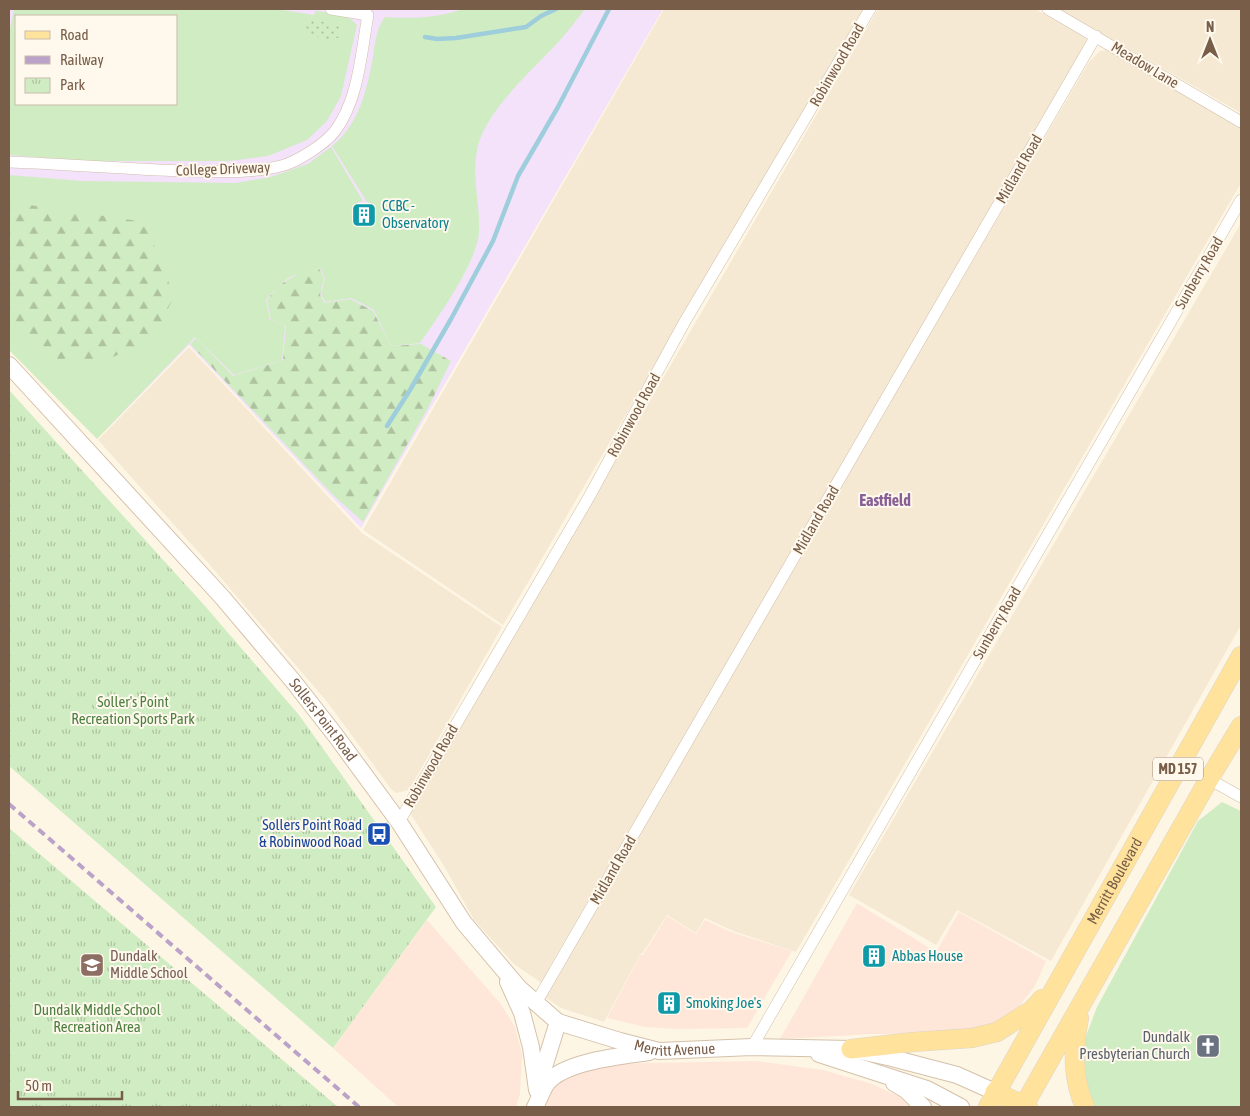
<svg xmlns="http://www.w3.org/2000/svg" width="1250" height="1116" font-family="'Asap Condensed',sans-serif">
<defs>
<pattern id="forest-firs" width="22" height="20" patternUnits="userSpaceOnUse" patternTransform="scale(1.25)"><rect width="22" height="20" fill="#d0ecc2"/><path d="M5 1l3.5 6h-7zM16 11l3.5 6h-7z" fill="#aec2a0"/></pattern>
<pattern id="park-tufts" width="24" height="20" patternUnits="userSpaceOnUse" patternTransform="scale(1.25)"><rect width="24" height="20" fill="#d0ecc2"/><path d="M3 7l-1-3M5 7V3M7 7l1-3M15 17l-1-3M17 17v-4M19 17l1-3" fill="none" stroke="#aec2a0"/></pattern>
<pattern id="garden-dots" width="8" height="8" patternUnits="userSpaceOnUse" patternTransform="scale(1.25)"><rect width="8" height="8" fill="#d0ecc2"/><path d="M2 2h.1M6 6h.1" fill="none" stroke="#aec2a0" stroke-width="1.8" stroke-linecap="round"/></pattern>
</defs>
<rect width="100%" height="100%" fill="#fef6e5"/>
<g fill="#f6e9d3">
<path d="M664 9H863L503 625 363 530Z"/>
<path d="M878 9H1035L1086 38V43L1083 51 550 966 543 984 514 964 474 920 444 866 410 813Z"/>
<path d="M1059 9H1241V113Z"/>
<path d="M1106 50 1241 127V183L796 952 733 931 705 918 696 933 667 915 642 954 641 953 604 1022 561 1008 543 996 1089 62 1100 51Z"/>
<path d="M1241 223V625L1051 961 957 910 936 945 849 895Z"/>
<path d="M189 347 362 533 502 627 409 790 396 793 391 789 328 703 209 564 98 440Z"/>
</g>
<g fill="#fee7d8">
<path d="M857 903 936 952 959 912 1046 961 1035 986 1011 1017 987 1027 922 1035 873 1034 780 1039Z"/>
<path d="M667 916 696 934 705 920 731 932 792 951 747 1028 677 1029 645 1027 607 1018 641 954 643 955Z"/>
<path d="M427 920 501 1004 515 1027 522 1054 520 1094 516 1107H398L333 1048Z"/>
<path d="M756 1061 823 1070 872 1084 911 1102 915 1107H542L552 1087 577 1069 597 1064Z"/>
</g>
<path fill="#f3e2fa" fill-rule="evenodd" d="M9 9H663L361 528 189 345 107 429 9 329ZM16 16H176V104H16Z"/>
<g fill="#d0ecc2" fill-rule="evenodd">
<path d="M14 9H276L314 15 316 11C331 13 347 13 357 25L341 96 327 121 307 140 268 156 229 161H90L9 155V34ZM16 16H176V104H16Z"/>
<path d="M463 9H585C577 19 570 29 561 39 535 68 491 105 479 142 470 172 480 200 479 230 479 260 438 317 420 343L391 346 374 310 351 298 326 302 321 295 325 278 320 268C294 271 282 280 266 300L270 320 285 326 282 360 234 375 195 337 97 439 9 350V175L82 181 235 183 271 177 308 164 331 147 363 201 358 202 354 222 371 225 374 204 367 202 332 146C359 125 367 89 373 57 375 42 376 29 385 17 411 19 437 18 463 9Z"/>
<path d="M1222 802 1241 811V1107H1091L1079 1055 1097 1007 1198 821Z"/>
</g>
<g fill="url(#forest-firs)">
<path d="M9 202 145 222 174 296 154 338 102 362 60 361 9 315Z"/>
<path d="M319 268 324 278 320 295 325 303 350 299 373 311 391 346 421 344 451 361 428 408 363 522 334 496 190 344 196 338 233 376 283 360 286 326 271 320 267 300 278 286 302 271Z"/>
</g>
<g fill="url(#park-tufts)">
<path d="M9 390 205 606 299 715 436 907 333 1048 9 766Z"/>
<path d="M9 828 338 1107H9Z"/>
</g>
<path fill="url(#garden-dots)" d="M312 20 334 24 341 28 340 37C329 42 313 38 305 28L307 22Z"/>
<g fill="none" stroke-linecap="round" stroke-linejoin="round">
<g stroke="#9ecddb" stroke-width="4.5">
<path d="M425 37 437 39 456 38 526 27 541 16 556 9"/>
<path d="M387 426 410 390 451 319 493 241 518 176 558 107 609 9"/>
</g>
<defs>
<g id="street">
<path d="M1048 9 1241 122"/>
<path d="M9 162C67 164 125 169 183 171 215 171 250 174 281 166 297 162 325 144 335 131 359 99 361 53 368 15L331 9"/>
<path d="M1209 779 1241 797"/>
<path d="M399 822 589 497 684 323 870 9"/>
<path d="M536 1003 1096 36"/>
<path d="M752 1047 1241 200"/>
</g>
<g id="secondary">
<path id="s1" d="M9 365 222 597 293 681 336 736 399 822 464 923 519 988 558 1022 620 1041 659 1051 752 1047 851 1049 892 1058 957 1075 995 1092"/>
<path d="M508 982 522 1013 531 1047 537 1090"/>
<path d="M819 1054 927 1089 961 1107"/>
<path d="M539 1083 558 1022"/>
<path d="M894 1083 906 1090 923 1107"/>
<path d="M535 1107C539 1100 542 1090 547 1083 565 1061 622 1056 649 1052"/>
</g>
<g id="primary">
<path d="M1079 1018C1073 1049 1072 1078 1085 1107"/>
<path d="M851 1049 913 1042 972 1038 997 1032 1032 1010 1042 999"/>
<path d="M995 1092 1028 1107"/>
<path id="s2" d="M988 1107 1241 656"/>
<path d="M1023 1107 1209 779 1241 726"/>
</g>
</defs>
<use href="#street" stroke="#d0beaa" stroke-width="12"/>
<use href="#secondary" stroke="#d5c1aa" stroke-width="18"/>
<use href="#primary" stroke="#dcd5cf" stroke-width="20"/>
<use href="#street" stroke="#fff" stroke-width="11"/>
<use href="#secondary" stroke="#fff" stroke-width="16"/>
<use href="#primary" stroke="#ffe29b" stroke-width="19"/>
<path stroke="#baa2c8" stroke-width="4" stroke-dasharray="8 5" stroke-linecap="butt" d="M9 804 359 1107"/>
</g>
<defs>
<symbol id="building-square" viewBox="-11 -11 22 22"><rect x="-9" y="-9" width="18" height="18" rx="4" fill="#0f9aa8" stroke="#fff9ed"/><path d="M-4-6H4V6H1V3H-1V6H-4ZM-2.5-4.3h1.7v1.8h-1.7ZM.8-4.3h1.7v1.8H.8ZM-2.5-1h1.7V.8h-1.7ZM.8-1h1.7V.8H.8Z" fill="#fff"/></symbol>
<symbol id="bus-square" viewBox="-11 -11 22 22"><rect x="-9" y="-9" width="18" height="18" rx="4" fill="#1a4fb4" stroke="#fff9ed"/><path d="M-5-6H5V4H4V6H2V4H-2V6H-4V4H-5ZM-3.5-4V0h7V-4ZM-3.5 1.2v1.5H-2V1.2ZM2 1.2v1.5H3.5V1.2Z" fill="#fff"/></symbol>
<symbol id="school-square" viewBox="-11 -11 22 22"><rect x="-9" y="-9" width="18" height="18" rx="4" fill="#8d6e63" stroke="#fff9ed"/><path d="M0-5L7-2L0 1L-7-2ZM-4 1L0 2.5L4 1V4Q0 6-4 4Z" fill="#fff"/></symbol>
<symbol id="church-square" viewBox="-11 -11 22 22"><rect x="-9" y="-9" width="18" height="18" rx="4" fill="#6b7280" stroke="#fff9ed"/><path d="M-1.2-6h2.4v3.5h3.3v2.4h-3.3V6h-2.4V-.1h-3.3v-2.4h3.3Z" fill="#fff"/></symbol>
</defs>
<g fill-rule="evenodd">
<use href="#building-square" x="350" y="201" width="28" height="28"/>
<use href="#bus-square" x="365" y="820" width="28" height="28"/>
<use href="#building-square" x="860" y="942" width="28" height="28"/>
<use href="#school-square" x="78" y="951" width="28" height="28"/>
<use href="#building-square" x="655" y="989" width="28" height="28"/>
<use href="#church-square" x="1194" y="1032" width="28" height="28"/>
</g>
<g text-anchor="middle" stroke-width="4" stroke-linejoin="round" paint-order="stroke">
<rect fill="#fff9ed" stroke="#a08c7a" stroke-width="1" x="1153" y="757.5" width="50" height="23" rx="4"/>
<g font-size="14" font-weight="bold" fill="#785d48">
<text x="1178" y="774">MD 157</text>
</g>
<g font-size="15" fill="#785d48" stroke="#fff9ed">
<text transform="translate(837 65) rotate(-60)" y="5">Robinwood Road</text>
<text transform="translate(1145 65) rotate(31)" y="5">Meadow Lane</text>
<text transform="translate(223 169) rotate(-2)" y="5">College Driveway</text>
<text transform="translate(1019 169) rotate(-60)" y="5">Midland Road</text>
<text transform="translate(1199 273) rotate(-60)" y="5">Sunberry Road</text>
<text transform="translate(634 415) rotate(-61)" y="5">Robinwood Road</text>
<text transform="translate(816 520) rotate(-60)" y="5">Midland Road</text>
<text transform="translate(997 623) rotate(-60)" y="5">Sunberry Road</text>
<text dy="5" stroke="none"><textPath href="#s1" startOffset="474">Sollers Point Road</textPath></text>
<text transform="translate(431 766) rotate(-60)" y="5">Robinwood Road</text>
<text transform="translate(613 870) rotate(-60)" y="5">Midland Road</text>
<text dy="5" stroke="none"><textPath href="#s2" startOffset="259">Merritt Boulevard</textPath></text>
<text dy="5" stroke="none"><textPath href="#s1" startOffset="979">Merritt Avenue</textPath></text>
</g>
<g font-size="15" fill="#0d838f" stroke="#fff9ed" text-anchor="start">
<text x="382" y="211">CCBC -<tspan x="382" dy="17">Observatory</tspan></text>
<text x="892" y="961">Abbas House</text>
<text x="686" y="1008">Smoking Joe's</text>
</g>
<g font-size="15" fill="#4d7f40" stroke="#fff9ed">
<text x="133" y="707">Soller's Point<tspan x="133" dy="17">Recreation Sports Park</tspan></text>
<text x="97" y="1015">Dundalk Middle School<tspan x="97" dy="17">Recreation Area</tspan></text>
</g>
<g font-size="15" fill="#164399" stroke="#fff9ed" text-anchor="end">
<text x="362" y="830">Sollers Point Road<tspan x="362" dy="17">&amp; Robinwood Road</tspan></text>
</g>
<g font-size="15" fill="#785e54" stroke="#fff9ed" text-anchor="start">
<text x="110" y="961">Dundalk<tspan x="110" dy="17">Middle School</tspan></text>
</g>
<g font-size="15" fill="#5b616d" stroke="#fff9ed" text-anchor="end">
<text x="1190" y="1042">Dundalk<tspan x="1190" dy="17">Presbyterian Church</tspan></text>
</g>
<g font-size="16" font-weight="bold" fill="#886095" stroke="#fff9ed">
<text x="885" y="506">Eastfield</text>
</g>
</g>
<rect width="1250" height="1116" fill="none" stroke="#785d48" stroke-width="20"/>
<rect x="15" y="15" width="162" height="90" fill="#fff9ed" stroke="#c9bbab"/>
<rect x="25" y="31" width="25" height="8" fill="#ffe29b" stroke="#c9bbab"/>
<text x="60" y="40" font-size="15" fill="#785d48">Road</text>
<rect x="25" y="56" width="25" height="8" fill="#baa2c8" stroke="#c9bbab"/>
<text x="60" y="65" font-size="15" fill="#785d48">Railway</text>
<rect x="25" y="78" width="25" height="15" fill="url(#park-tufts)" stroke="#c9bbab"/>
<text x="60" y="90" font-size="15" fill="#785d48">Park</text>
<g transform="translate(1210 40)" stroke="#fff9ed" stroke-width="4" paint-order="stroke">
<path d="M0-4L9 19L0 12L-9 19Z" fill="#785d48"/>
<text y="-8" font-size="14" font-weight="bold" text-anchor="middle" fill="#785d48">N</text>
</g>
<path d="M18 1091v8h104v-8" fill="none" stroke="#785d48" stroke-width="2.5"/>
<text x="25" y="1091" font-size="15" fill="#785d48" stroke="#fff9ed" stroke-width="4" paint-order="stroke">50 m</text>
</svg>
